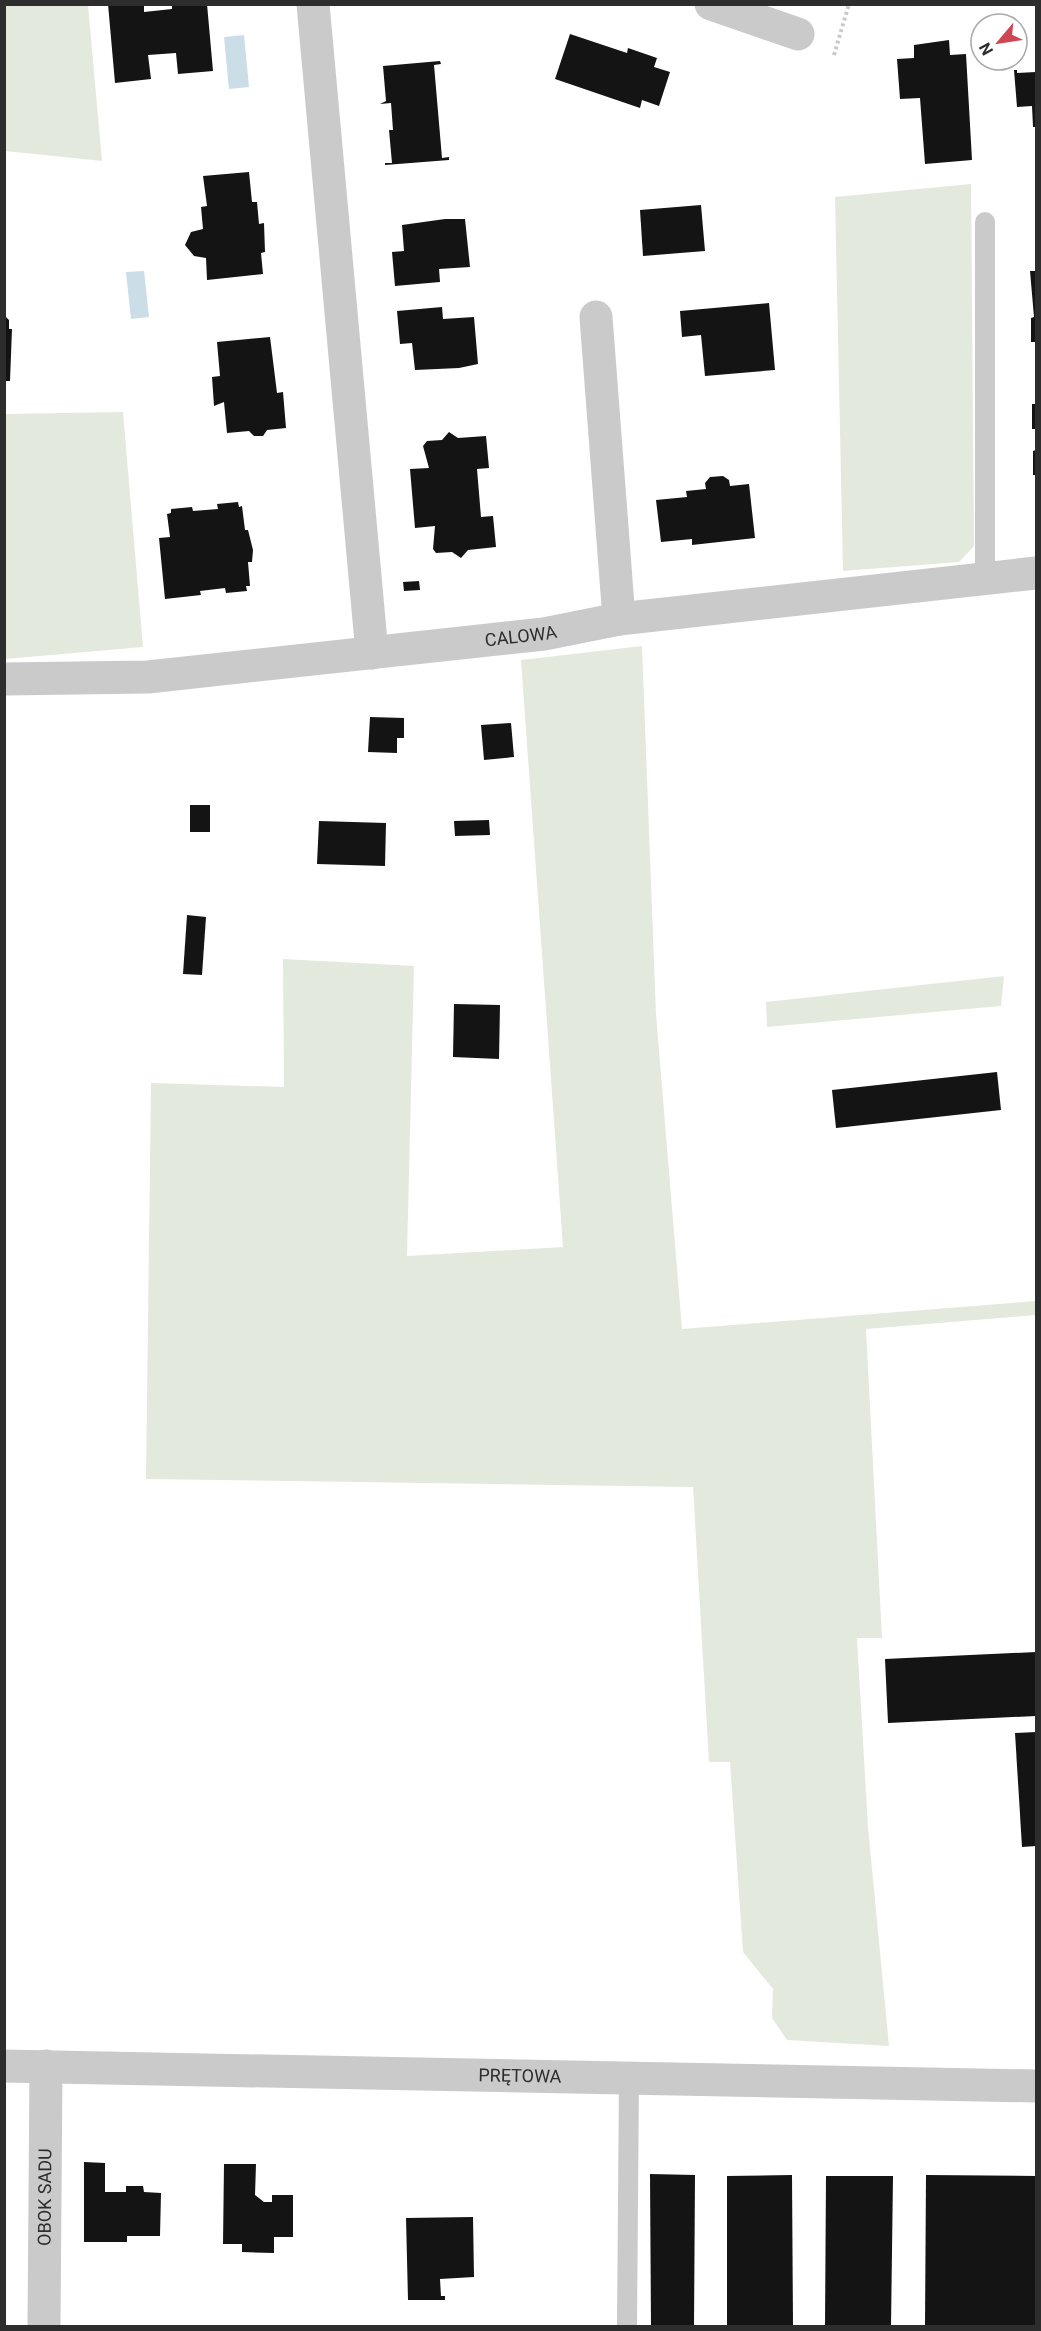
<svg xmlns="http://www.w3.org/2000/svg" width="1041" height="2331" font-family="Roboto,sans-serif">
<rect width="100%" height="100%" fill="#fff"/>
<g fill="#e4e9dd">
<path d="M5 4 88 5 102 161 5 151Z"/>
<path d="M971 184 974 546 959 562 843 571 835 197Z"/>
<path d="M123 412 143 647 5 659V414Z"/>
<path d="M642 646 656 1014 682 1329 1036 1301V1315L866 1329 882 1638H857L868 1827 889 2046 787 2040 772 2018 773 1989 743 1952 730 1762H709L693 1487 146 1479 151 1083 284 1087 283 959 414 966 407 1256 563 1247 521 660Z"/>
<path d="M1004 976 1001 1006 767 1027 766 1002Z"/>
</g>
<g fill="#cbdde7">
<path d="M244 35 249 87 229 89 224 37Z"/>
<path d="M144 271 149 317 131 319 126 272Z"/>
</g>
<g fill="#141414">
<path d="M108 4H144V12L172 9V4H207L213 71 178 74 176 53 148 55 151 79 115 83Z"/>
<path d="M570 34 627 53 628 48 657 58 654 67 670 72 659 106 642 100 640 108 555 79Z"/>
<path d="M949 40 950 55 966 54 972 160 925 164 920 98 900 99 897 59 914 58V45Z"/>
<path d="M440 61 441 64 434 65 442 158 449 157V160L385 165V163H392L389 130H393L391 103 380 104 386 101 383 66Z"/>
<path d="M1014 70H1017V73L1036 72 1035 127H1033L1032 106 1017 107Z"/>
<path d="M249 172 252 202H257L259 224 264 223 265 252 261 253 263 274 207 280 206 258 194 256 185 245 191 232 203 229 201 207 207 206 203 176Z"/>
<path d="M701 205 705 251 643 256 640 210Z"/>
<path d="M445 219H465L470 267 439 269 440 282 395 286 392 252 404 251 402 225Z"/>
<path d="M1030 271H1036V342H1031V318L1034 317Z"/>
<path d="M769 303 775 370 705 376 701 335 682 337 680 311Z"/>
<path d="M442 307 443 319 474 317 478 364 459 368 415 370 412 343 400 344 397 311Z"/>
<path d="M4 315 9 320V329H12L10 381H4Z"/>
<path d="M270 337 277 393 283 392 286 428 267 430 263 436H254L249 431 227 433 224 402 214 406 212 377 220 376 217 342Z"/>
<rect x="1032" y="404" width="4" height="25"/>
<path d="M449 432 458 438 486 436 489 468 477 469 481 517 493 516 496 547 468 550 461 558 452 552 436 553 433 549 435 526 415 528 410 469 429 468 423 446 427 441 442 440Z"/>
<path d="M1036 450V475H1033V451Z"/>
<path d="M723 476 729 480 730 486 749 484 755 538 692 545V539L661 542 656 500 687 497 686 491 706 489 705 483 710 477Z"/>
<path d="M238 502 239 507 242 506 245 530H248L253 550 252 562H248L250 586H246L247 591 226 593 225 588 200 591 201 595 165 599 159 538 170 537 167 514 171 513V509L192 507 193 511 218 509 217 504Z"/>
<path d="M419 581 420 590 404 591 403 582Z"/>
<path d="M370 717 404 718V738H397V753L368 752Z"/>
<path d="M511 723 514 757 484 760 481 725Z"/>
<rect x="190" y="805" width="20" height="27"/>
<path d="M489 820 490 835 455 836 454 821Z"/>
<path d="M319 821 386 823 385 866 317 864Z"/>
<path d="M187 915 206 917 202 975 183 974Z"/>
<path d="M454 1004 500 1005 499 1059 453 1057Z"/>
<path d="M997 1072 1001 1110 836 1128 832 1090Z"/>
<path d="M1036 1652V1716L888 1723 885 1659Z"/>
<path d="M1036 1732V1846L1022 1847 1015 1733Z"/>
<path d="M84 2162 105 2163V2192H126V2186H143L144 2192 161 2193 160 2236H127V2242H84Z"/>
<path d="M224 2164H256L255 2195 264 2202H272V2195H293V2237H274V2253L242 2252V2244H223Z"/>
<path d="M650 2174 695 2175 694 2326H651Z"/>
<path d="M792 2175 793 2326H727V2176Z"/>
<path d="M926 2175 1036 2176V2326H925Z"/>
<path d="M826 2176H893L891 2326H825Z"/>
<path d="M473 2217 474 2277 440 2279 441 2296H445V2300H408L406 2218Z"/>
</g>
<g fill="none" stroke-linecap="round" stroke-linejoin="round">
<path stroke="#cacaca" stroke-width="4" stroke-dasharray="3 3" stroke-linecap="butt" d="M834 55 849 4"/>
<g stroke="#cacaca" stroke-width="20">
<path d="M985 222V578"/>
<path d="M627 2326 629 2077"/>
</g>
<g stroke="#cacaca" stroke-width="33">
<path d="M313 4 372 653"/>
<path d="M711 4 798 34"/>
<path d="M596 317 619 619"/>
<path id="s1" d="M4 679 148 677 544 634 619 619 1036 573"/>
<path id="s2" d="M44 2326 46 2066"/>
</g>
<path stroke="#cacaca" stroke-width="33" id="s3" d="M4 2066 1036 2086"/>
</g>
<g text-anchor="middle" stroke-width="6" stroke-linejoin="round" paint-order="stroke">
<g font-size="18" fill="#2d2d2d" stroke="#fff">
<text dy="6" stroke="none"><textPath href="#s1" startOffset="519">CALOWA</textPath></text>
<text dy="6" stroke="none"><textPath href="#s3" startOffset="516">PRĘTOWA</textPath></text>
<text dy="6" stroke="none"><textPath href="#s2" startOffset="129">OBOK SADU</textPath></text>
</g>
</g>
<rect width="1041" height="2331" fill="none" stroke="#2d2d2d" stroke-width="12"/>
<g transform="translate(999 42) rotate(241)"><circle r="28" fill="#ffffff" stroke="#ababab" stroke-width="1.5"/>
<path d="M0-4.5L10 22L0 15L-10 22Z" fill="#cf4552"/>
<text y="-9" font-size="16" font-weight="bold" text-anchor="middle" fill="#2d2d2d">N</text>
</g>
</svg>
